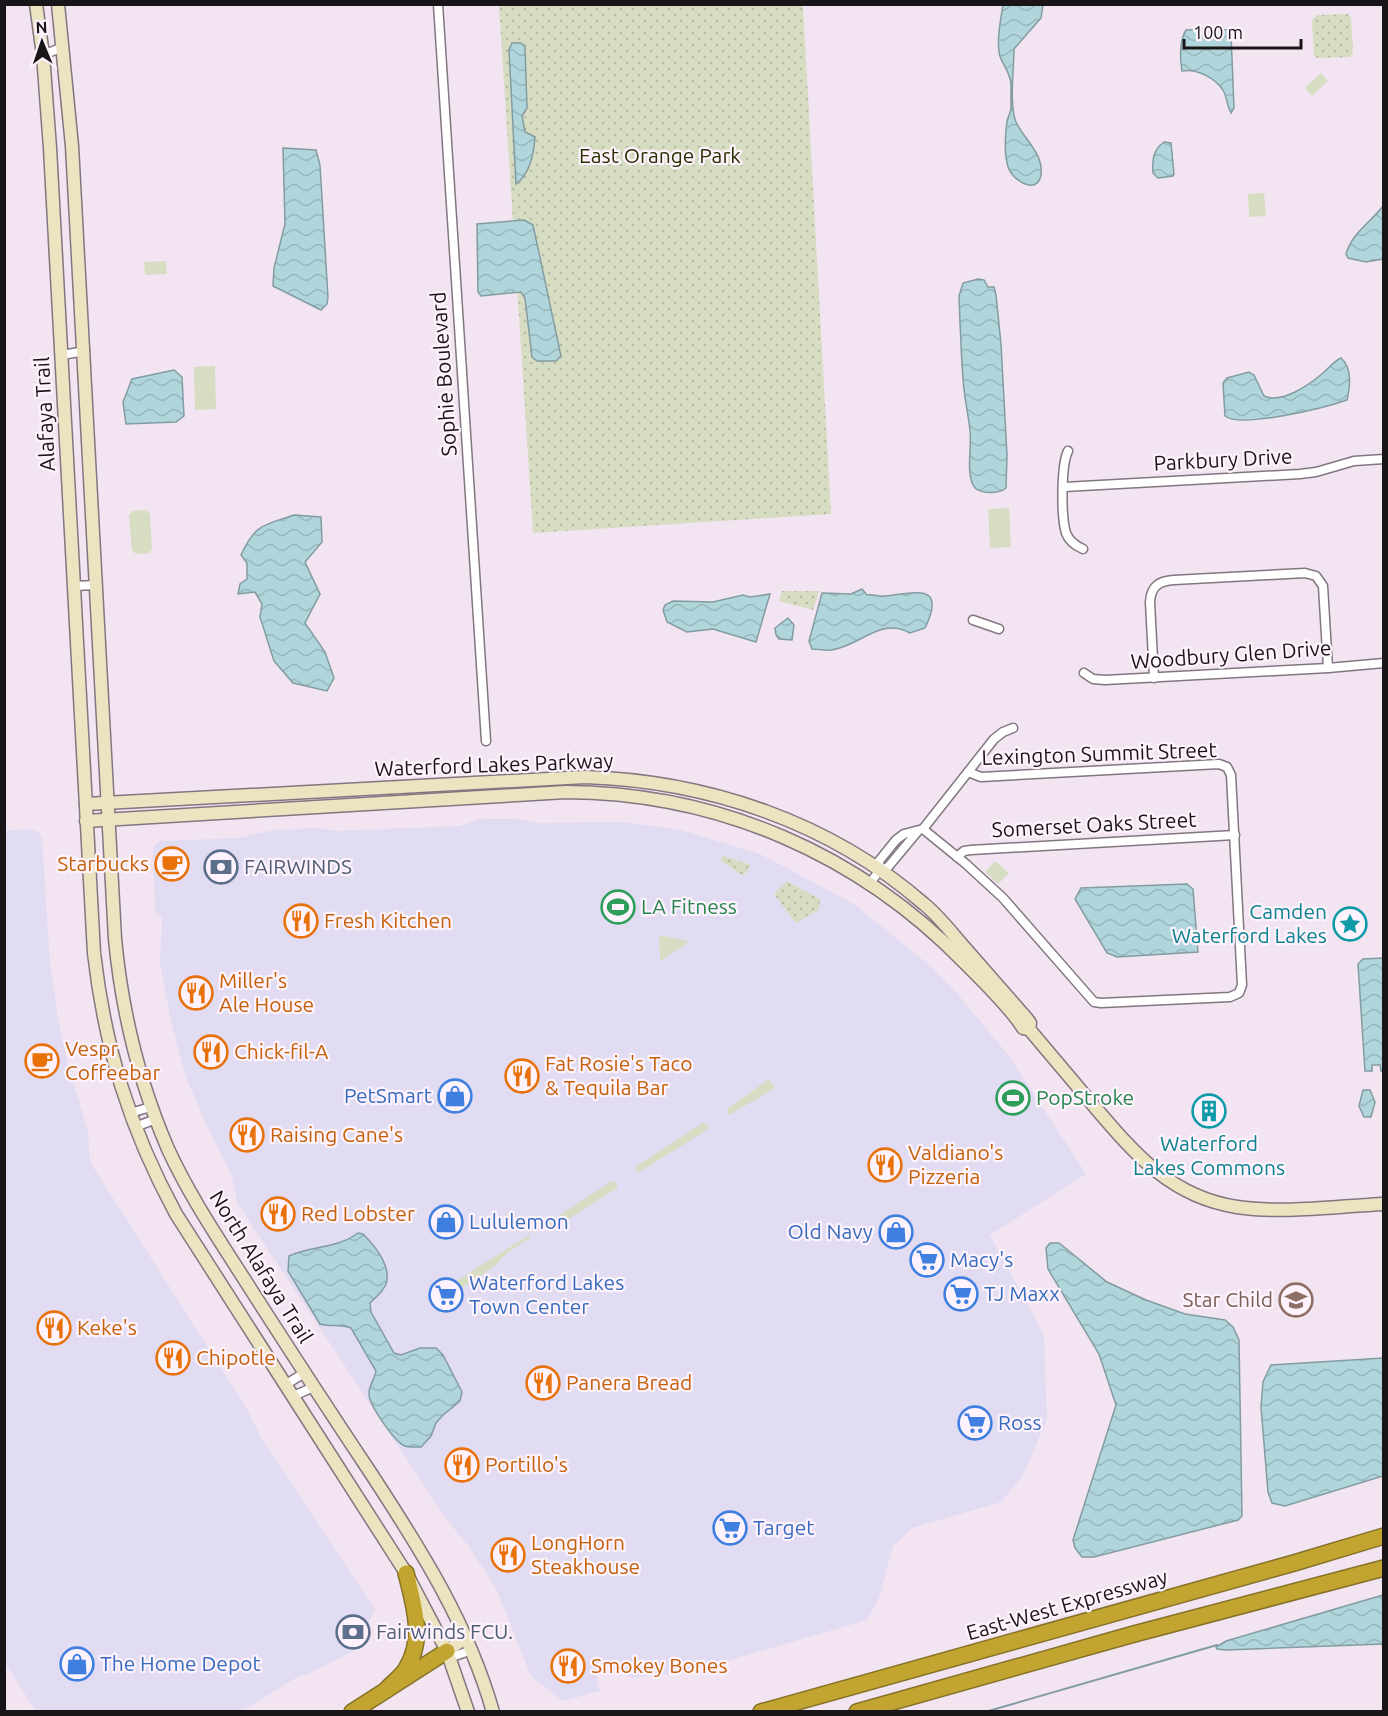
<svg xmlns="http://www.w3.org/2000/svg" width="1388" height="1716" font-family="Ubuntu,sans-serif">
<defs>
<pattern id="park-dots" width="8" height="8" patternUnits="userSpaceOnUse" patternTransform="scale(1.5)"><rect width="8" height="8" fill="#d7ddc2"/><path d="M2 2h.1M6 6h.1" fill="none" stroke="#b8bda6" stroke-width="1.8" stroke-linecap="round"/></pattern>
<pattern id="water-waves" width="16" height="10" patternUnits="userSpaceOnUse" patternTransform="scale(1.5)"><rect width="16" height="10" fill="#b0d6dc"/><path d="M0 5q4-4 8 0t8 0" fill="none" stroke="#97b7bc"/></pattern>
</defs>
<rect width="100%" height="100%" fill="#f2e4f1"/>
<g fill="#e1dcf2">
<path d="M481 819H519L536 823 624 822 681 830 760 854 854 904 929 965 955 991 1009 1056 1086 1174 990 1235 1044 1335 1047 1419 1024 1474 1001 1502 912 1528 893 1546 879 1598 867 1620 689 1672 630 1678 614 1664 595 1670 600 1691 563 1701 531 1676 496 1588 469 1547 444 1516 238 1204 231 1174 208 1128 186 1078 171 1021 160 963 162 918 155 912 153 848 160 841 239 838 274 830 320 828 336 831 459 826Z"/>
<path d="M31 829 38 832 42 838 50 963 58 1019 67 1060 88 1132 90 1162 247 1409 262 1439 375 1609 357 1649 308 1674 299 1676 242 1711H36L5 1663 4 831Z"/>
</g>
<g fill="#d7ddc2">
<path d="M1321 73 1328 81 1312 96 1305 88Z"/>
<path d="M1264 193 1266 216 1249 217 1248 194Z"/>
<path d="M166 261 167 274 145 275 144 262Z"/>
<path d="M215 366 216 409 195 410 194 367Z"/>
<path d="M1009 508 1011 547 990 548 988 509Z"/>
<path d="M146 510 150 514 152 549 149 553 136 554 132 550 129 515 133 511Z"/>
<path d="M995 861 1009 873 998 884 985 872Z"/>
<path d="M659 935 688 941 685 945 660 961Z"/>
<path d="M769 1079 775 1088 731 1114 727 1113 728 1108Z"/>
<path d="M703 1123H707L708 1129 638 1173 635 1168 638 1165Z"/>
<path d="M612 1181 617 1183V1188L553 1229 548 1226V1223Z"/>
<path d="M529 1235 530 1238 507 1253 495 1266 449 1296 445 1294 444 1289Z"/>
</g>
<g fill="url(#park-dots)">
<path d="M499 5H803L831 514 533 533Z"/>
<path d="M1348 14 1351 18 1353 53 1350 57 1318 58 1314 56 1312 20 1317 15Z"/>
<path d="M782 591H819L813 610 779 601Z"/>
<path d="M723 856 749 864 750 867 745 874 742 875 721 861Z"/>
<path d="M787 881 820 899 819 910 796 923 774 894Z"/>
</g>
<g fill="url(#water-waves)" stroke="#839ca1" stroke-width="1.5">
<path d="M1003 5H1043L1041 18 1014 49C1014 68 1009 105 1016 122 1024 139 1044 154 1041 175 1037 196 1012 180 1008 167 1004 153 1005 136 1007 121 1008 117 1011 112 1011 108 1011 101 1011 92 1011 85 1011 75 1005 68 1001 59 995 46 1001 18 1003 5Z"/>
<path d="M1214 29 1229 30 1231 33 1234 108 1231 113C1227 106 1227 97 1223 90 1215 78 1196 68 1182 71 1180 58 1179 42 1186 30Z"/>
<path d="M512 43H521L525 47 527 108 522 116 525 132 535 137C534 152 530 174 516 184L509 50Z"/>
<path d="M1164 142 1171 143 1174 174 1173 176 1158 178 1153 173C1152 160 1153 150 1164 142Z"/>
<path d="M283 148 316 150 320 165 328 297 327 304 321 310 273 286 274 268 285 224Z"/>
<path d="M1383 206V259L1366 262 1348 258 1346 254C1352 233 1370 223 1383 206Z"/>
<path d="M524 220 533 225 561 356 556 361H537L532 357 525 298 521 292 481 296 478 292 477 224Z"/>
<path d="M978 279 984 280 988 287H994L996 295 1001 344 1007 455 1006 488C999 494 978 495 973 485 966 470 972 447 970 430 968 413 964 396 963 379 961 351 960 323 959 296L963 283Z"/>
<path d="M1341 358C1352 367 1350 387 1347 400 1327 407 1241 429 1225 416L1223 383 1227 378 1249 372 1254 375 1264 396C1282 404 1309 385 1323 373 1330 367 1333 362 1341 358Z"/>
<path d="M174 370 182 377 184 416 176 422 126 424 123 402 132 379Z"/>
<path d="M294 515 321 517 322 542 305 562 320 594 305 623 325 652 334 678 327 691 293 683 274 661 260 617 262 604 255 592 238 594 240 584 247 579V563L241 555C255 524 264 525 294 515Z"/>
<path d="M862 589 867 595C874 594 878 597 885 596 915 593 947 582 925 628L910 633C881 616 859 647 831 650 825 651 818 649 812 649L809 641 822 593 851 594Z"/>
<path d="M770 594 756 642 713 629 687 632 667 622 663 610 665 605 673 601 713 602 743 595 750 597Z"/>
<path d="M788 618 794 625 792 640 779 639 776 635 775 628Z"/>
<path d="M1187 884 1193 889 1198 952 1117 957 1107 953 1075 899 1081 888Z"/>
<path d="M1383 958V1071H1381L1380 1065H1372V1071H1365L1358 964 1363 959Z"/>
<path d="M1363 1090H1370L1375 1102 1371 1117H1364L1359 1106Z"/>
<path d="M358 1233 363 1234C374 1245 389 1263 387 1280 386 1289 376 1297 370 1303L371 1312 394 1353 401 1355 420 1348H436L443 1355 462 1392 460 1401 443 1415 436 1423 431 1436 421 1447C415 1447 408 1448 403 1445 393 1439 368 1404 369 1393 369 1386 375 1378 376 1371L351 1328C340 1324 331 1327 320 1324L288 1271 289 1256C312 1245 337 1249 358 1233Z"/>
<path d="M1050 1243H1059L1107 1282 1146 1300 1185 1314 1225 1320 1233 1327 1239 1340 1242 1516 1238 1520 1094 1557H1082L1075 1548 1073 1540 1116 1405 1099 1354 1048 1269 1046 1248Z"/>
<path d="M1383 1358V1476L1285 1506 1272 1503 1268 1492 1261 1407 1263 1382 1271 1365Z"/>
<path d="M1383 1595V1644L1226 1650 1217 1649 1216 1647 1226 1641Z"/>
</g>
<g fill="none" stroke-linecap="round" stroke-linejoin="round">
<path stroke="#839ca1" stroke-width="2" d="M985 1712 1217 1645"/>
<defs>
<g id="street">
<path d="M438 4 486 741"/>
<path d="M43 55 63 47"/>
<path d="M62 355 85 351"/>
<path d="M1068 451C1061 465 1061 517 1066 533 1069 541 1076 546 1083 549"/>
<path d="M1064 487 1300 474 1316 472 1354 461 1384 459"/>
<path d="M74 586 97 585"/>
<path d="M973 620 999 629"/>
<path d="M1084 673 1093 679 1105 680 1328 668 1384 663"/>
<path d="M1154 678 1150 602C1151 586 1159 581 1174 580L1305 573 1316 576 1323 586 1328 668"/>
<path d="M923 829 966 864 1003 898 1094 1002 1101 1003 1230 997 1239 993 1242 985 1231 775 1227 767 1219 764 981 777 968 772"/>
<path d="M957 857 964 851 971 850 1235 835"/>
<path d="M880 870 888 867 918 831"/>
<path d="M870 883 880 870 879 861 896 840 904 834 923 829 994 739 1003 732 1013 728"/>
<path d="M130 1113 151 1107"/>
<path d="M135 1127 156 1119"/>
<path d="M285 1385 304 1373"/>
<path d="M293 1396 314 1387"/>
<path d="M449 1658 472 1650"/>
</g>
<g id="secondary">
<path d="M36 4 43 55 50 148 94 953C105 1049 130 1129 176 1214L406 1573 447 1651 468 1712"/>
<path d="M58 4 72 146 115 939C122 1012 139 1082 168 1149 190 1197 220 1241 248 1285 289 1349 330 1412 372 1475 421 1550 468 1624 493 1712"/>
<path d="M86 804 585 777C708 781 830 822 924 904 939 916 951 932 964 947 985 971 1006 995 1027 1019L1030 1023 1029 1029"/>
<path d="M86 821 566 792C719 793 859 854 965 963 982 980 1011 1008 1023 1028L1029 1029C1051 1055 1073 1081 1094 1106 1135 1154 1171 1197 1237 1207 1282 1214 1338 1206 1384 1204"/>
<path d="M447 1651 466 1637"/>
</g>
<g id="highway">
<path d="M386 1690C392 1683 401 1677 406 1669 425 1639 414 1605 406 1573"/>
<path d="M352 1712 447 1651"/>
<path d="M761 1712 1294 1563 1384 1536"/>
<path d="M857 1712 1134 1634 1384 1568"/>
</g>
</defs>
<use href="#street" stroke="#827681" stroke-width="11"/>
<use href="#secondary" stroke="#827681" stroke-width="15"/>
<use href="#highway" stroke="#867228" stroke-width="18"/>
<use href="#street" stroke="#fff" stroke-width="8"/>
<use href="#secondary" stroke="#ece4c1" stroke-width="12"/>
<use href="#highway" stroke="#c1a530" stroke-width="15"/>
</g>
<defs>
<symbol id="cafe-ring" viewBox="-11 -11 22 22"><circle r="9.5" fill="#fef3fd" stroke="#e8710a" stroke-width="1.5"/><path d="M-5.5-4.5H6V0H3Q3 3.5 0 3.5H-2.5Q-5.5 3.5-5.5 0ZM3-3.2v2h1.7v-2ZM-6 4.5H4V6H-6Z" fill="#e8710a"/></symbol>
<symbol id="bank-ring" viewBox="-11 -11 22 22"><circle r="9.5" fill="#fef3fd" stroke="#5c6f8a" stroke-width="1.5"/><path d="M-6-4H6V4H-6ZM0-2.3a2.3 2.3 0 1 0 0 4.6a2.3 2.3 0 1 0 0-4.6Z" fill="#5c6f8a"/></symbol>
<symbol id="stadium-ring" viewBox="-11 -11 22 22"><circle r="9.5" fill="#fef3fd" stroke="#2e9e5b" stroke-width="1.5"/><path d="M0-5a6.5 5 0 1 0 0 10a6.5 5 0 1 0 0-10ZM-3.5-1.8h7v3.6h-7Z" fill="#2e9e5b"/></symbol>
<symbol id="restaurant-ring" viewBox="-11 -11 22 22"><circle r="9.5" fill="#fef3fd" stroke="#e8710a" stroke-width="1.5"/><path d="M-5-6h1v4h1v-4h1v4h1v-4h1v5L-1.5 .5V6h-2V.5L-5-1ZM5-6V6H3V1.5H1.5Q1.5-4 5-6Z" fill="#e8710a"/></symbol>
<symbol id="sight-ring" viewBox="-11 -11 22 22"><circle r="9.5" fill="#fef3fd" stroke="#0f9aa8" stroke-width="1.5"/><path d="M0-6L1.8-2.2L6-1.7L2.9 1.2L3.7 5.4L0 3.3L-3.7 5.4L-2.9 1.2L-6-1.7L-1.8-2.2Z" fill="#0f9aa8"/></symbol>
<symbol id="shop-ring" viewBox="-11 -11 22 22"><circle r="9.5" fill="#fef3fd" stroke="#3f7fe0" stroke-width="1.5"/><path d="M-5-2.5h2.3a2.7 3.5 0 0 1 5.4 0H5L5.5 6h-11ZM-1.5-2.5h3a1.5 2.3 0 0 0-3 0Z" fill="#3f7fe0"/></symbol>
<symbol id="building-ring" viewBox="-11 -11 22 22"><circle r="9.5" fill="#fef3fd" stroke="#0f9aa8" stroke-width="1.5"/><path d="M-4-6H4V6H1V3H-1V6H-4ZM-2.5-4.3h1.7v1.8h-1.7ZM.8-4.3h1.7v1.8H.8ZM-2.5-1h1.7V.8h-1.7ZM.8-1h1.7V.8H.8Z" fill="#0f9aa8"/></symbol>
<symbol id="supermarket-ring" viewBox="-11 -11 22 22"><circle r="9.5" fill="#fef3fd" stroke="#3f7fe0" stroke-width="1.5"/><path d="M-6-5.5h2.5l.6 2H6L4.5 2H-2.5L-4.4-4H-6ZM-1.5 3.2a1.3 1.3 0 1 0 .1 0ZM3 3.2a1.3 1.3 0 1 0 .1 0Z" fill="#3f7fe0"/></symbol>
<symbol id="school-ring" viewBox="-11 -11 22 22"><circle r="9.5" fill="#fef3fd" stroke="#8d6e63" stroke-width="1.5"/><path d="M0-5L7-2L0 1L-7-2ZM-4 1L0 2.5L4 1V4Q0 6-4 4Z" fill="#8d6e63"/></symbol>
</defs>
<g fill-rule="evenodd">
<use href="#cafe-ring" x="153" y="845" width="38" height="38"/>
<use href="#bank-ring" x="202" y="848" width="38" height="38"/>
<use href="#stadium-ring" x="599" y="888" width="38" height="38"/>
<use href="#restaurant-ring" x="282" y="902" width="38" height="38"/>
<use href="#sight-ring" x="1331" y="905" width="38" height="38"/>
<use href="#restaurant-ring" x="177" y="974" width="38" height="38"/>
<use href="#restaurant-ring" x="192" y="1033" width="38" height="38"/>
<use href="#cafe-ring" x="23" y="1042" width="38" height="38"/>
<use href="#restaurant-ring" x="503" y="1057" width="38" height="38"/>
<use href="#shop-ring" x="436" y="1077" width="38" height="38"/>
<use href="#stadium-ring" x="994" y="1079" width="38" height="38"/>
<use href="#building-ring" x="1190" y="1092" width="38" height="38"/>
<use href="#restaurant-ring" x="228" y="1116" width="38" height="38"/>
<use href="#restaurant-ring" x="866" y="1146" width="38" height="38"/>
<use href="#restaurant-ring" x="259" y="1195" width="38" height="38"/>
<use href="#shop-ring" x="427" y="1203" width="38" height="38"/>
<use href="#shop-ring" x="877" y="1213" width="38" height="38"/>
<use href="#supermarket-ring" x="908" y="1241" width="38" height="38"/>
<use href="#supermarket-ring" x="942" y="1275" width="38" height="38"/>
<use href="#supermarket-ring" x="427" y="1276" width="38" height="38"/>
<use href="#school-ring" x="1277" y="1281" width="38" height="38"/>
<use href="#restaurant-ring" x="35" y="1309" width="38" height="38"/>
<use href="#restaurant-ring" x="154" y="1339" width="38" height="38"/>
<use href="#restaurant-ring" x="524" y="1364" width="38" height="38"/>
<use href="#supermarket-ring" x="956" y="1404" width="38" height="38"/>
<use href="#restaurant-ring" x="443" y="1446" width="38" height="38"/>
<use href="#supermarket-ring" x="711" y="1509" width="38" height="38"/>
<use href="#restaurant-ring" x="489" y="1536" width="38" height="38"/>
<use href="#bank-ring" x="334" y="1613" width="38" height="38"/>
<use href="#shop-ring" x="58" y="1645" width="38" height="38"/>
<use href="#restaurant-ring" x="549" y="1647" width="38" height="38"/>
</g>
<g text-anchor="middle" stroke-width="4.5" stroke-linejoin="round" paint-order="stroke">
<g font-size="21" fill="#2a3000" stroke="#fef3fd">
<text x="660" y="163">East Orange Park</text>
</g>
<g font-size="21" fill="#191418" stroke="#fef3fd">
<text transform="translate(444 374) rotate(-94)" y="7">Sophie Boulevard</text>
<text transform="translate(45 414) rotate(-93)" y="7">Alafaya Trail</text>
<text transform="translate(1223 460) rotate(-3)" y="7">Parkbury Drive</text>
<text transform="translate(1231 655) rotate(-4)" y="7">Woodbury Glen Drive</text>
<text transform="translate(1099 754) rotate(-2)" y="7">Lexington Summit Street</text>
<text transform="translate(494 765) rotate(-2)" y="7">Waterford Lakes Parkway</text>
<text transform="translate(1094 825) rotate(-3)" y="7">Somerset Oaks Street</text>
<text transform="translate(261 1267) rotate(58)" y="7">North Alafaya Trail</text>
<text transform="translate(1067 1605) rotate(-16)" y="7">East-West Expressway</text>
</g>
<g font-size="21" fill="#c56008" stroke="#fef3fd" text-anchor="start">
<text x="149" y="871" text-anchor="end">Starbucks</text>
<text x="324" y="928">Fresh Kitchen</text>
<text x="219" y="988">Miller's<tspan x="219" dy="24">Ale House</tspan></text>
<text x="65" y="1056">Vespr<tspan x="65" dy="24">Coffeebar</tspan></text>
<text x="234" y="1059">Chick-fil-A</text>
<text x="545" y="1071">Fat Rosie's Taco<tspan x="545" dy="24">&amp; Tequila Bar</tspan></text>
<text x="270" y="1142">Raising Cane's</text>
<text x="908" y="1160">Valdiano's<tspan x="908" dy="24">Pizzeria</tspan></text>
<text x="301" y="1221">Red Lobster</text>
<text x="77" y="1335">Keke's</text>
<text x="196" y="1365">Chipotle</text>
<text x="566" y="1390">Panera Bread</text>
<text x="485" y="1472">Portillo's</text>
<text x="531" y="1550">LongHorn<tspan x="531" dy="24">Steakhouse</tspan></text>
<text x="591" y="1673">Smokey Bones</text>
</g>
<g font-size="21" fill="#4e5e75" stroke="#fef3fd" text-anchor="start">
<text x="244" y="874">FAIRWINDS</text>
<text x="376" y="1639">Fairwinds FCU.</text>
</g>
<g font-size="21" fill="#27864d" stroke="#fef3fd" text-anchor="start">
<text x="641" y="914">LA Fitness</text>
<text x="1036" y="1105">PopStroke</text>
</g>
<g font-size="21" fill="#0d838f" stroke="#fef3fd" text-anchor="end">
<text x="1327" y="919">Camden<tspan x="1327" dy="24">Waterford Lakes</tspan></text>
<text x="1209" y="1151" text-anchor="middle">Waterford<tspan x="1209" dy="24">Lakes Commons</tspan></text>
</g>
<g font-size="21" fill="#366cbe" stroke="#fef3fd" text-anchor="start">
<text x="432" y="1103" text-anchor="end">PetSmart</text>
<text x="469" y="1229">Lululemon</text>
<text x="873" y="1239" text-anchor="end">Old Navy</text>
<text x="950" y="1267">Macy's</text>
<text x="469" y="1290">Waterford Lakes<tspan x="469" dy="24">Town Center</tspan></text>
<text x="984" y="1301">TJ Maxx</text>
<text x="998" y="1430">Ross</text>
<text x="753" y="1535">Target</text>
<text x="100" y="1671">The Home Depot</text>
</g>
<g font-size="21" fill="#785e54" stroke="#fef3fd" text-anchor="end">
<text x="1273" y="1307">Star Child</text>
</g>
</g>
<rect width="1388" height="1716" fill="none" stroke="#191418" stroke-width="12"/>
<g transform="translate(42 42) rotate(358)" stroke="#fef3fd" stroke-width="4.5" paint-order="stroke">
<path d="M0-4.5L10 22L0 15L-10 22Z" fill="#191418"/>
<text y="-9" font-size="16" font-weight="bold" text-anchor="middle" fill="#191418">N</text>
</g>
<path d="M1184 39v9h117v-9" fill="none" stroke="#191418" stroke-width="3"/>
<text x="1193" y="39" font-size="18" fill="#191418" stroke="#fef3fd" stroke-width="4.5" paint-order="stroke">100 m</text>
</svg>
